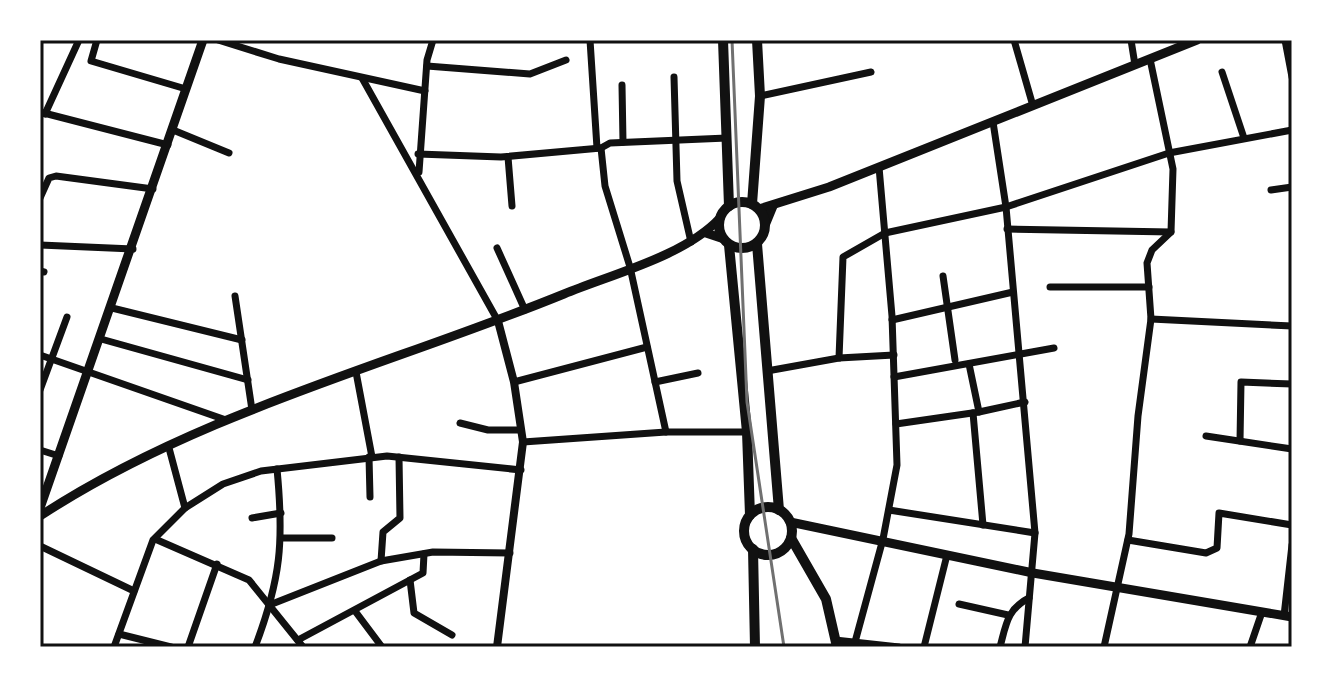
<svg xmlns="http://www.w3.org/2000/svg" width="1332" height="687" font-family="Ubuntu,sans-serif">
<rect width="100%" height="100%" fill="#fff"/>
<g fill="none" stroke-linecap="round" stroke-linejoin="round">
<g stroke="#111" stroke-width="7">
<path d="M97 40 91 61 186 89"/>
<path d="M218 40 279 59 425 91"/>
<path d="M590 40 597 148"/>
<path d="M1014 40 1033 106"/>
<path d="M1131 40 1135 65"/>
<path d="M1285 40 1292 77"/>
<path d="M427 66 530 74 566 60"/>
<path d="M1222 72 1244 138"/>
<path d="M674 77 677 181 691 242"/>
<path d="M362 78 498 321"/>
<path d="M622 85 623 142"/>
<path d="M760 96 871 72"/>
<path d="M40 112 168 145"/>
<path d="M45 114 79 40"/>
<path d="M993 122 1006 207 1035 533 1025 647"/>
<path d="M173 130 229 153"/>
<path d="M601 148 605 186 630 267 666 432"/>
<path d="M418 154 501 157 601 148 610 143 727 138"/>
<path d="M508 157 512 206"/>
<path d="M419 172 427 60 433 40"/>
<path d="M1271 190 1292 187"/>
<path d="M40 198 49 178 56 176 153 189"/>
<path d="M1007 229 1171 232"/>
<path d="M40 245 133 249"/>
<path d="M497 248 525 310"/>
<path d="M40 271 44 272"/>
<path d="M943 276 955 360"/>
<path d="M1050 287H1149"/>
<path d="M235 296 252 410"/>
<path d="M112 308 242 340"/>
<path d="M1151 319 1292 326"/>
<path d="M892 320 1013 292"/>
<path d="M101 339 248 380"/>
<path d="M40 355 226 420"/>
<path d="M839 358 843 257 885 233 1006 207 1169 153 1292 130"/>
<path d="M767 371 839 358 894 355"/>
<path d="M356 372 372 457"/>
<path d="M894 377 1054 348"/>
<path d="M514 382 647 347"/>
<path d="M655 382 698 373"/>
<path d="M40 390 67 317"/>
<path d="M979 412 1025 402"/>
<path d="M973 413 983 525"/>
<path d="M460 423 488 430H521"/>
<path d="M896 424 979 412 969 364"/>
<path d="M1206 436 1292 449"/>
<path d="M1240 441 1241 382 1292 384"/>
<path d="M523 442 666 432H747"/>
<path d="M169 448 185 508"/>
<path d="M40 450 59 456"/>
<path d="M369 457 370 497"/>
<path d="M889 510 1035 533"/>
<path d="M252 518 281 513"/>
<path d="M282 538H332"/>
<path d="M155 539 249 580 303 647"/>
<path d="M1128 540 1206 553 1217 548 1219 513 1292 525"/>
<path d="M40 546 134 591"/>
<path d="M381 561 383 532 400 518 399 457"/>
<path d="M410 580 414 613 452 635"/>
<path d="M272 604 381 561 433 552 510 553"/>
<path d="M959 604 1008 615"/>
<path d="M355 611 382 647"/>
<path d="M1284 616 1292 545"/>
<path d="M119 634 171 647"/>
<path d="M298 640 423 573 424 554"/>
<path d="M835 640 899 647"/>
<path d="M855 642 883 539 897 465 892 316 879 167"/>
<path d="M114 647 153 540 185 508 223 484 261 471 387 456 521 470"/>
<path d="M188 647 217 564"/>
<path d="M255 647C281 579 284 541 277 469"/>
<path d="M924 647 947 555"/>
<path d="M1000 647C1006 625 1007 609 1029 598"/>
<path d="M1104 647 1129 534 1138 416 1151 319 1147 263 1152 250 1171 232 1173 169 1150 59"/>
<path d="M1250 647 1262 612"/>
</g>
<path stroke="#111" stroke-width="8" d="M497 647 523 442 514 382 498 321"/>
<g stroke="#111" stroke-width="9">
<path d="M759 209 829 187 1197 40"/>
<path d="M766 223 773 206"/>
<path d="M706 233 724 239"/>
<path d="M40 508 203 40"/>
<path d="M40 516C199 412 390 365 564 294 612 274 685 256 720 218"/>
<path d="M790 522 1033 573 1292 617"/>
</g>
<g stroke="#111" stroke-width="10">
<path d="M723 40 729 206"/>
<circle cx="742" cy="225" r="23"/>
<path d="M752 204 760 96 757 40"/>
<path d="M757 244 779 510"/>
<path d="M729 245 747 432 750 515"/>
<circle cx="768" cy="531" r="24"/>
<path d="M791 538 826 599 837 647"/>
<path d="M753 549 755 647"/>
</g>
<path stroke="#707070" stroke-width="3" d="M732 40 747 402 784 647"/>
</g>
<rect width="1332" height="687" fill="none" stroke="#ffffff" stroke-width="84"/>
<rect x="42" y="42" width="1248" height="603" fill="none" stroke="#111" stroke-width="3"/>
</svg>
